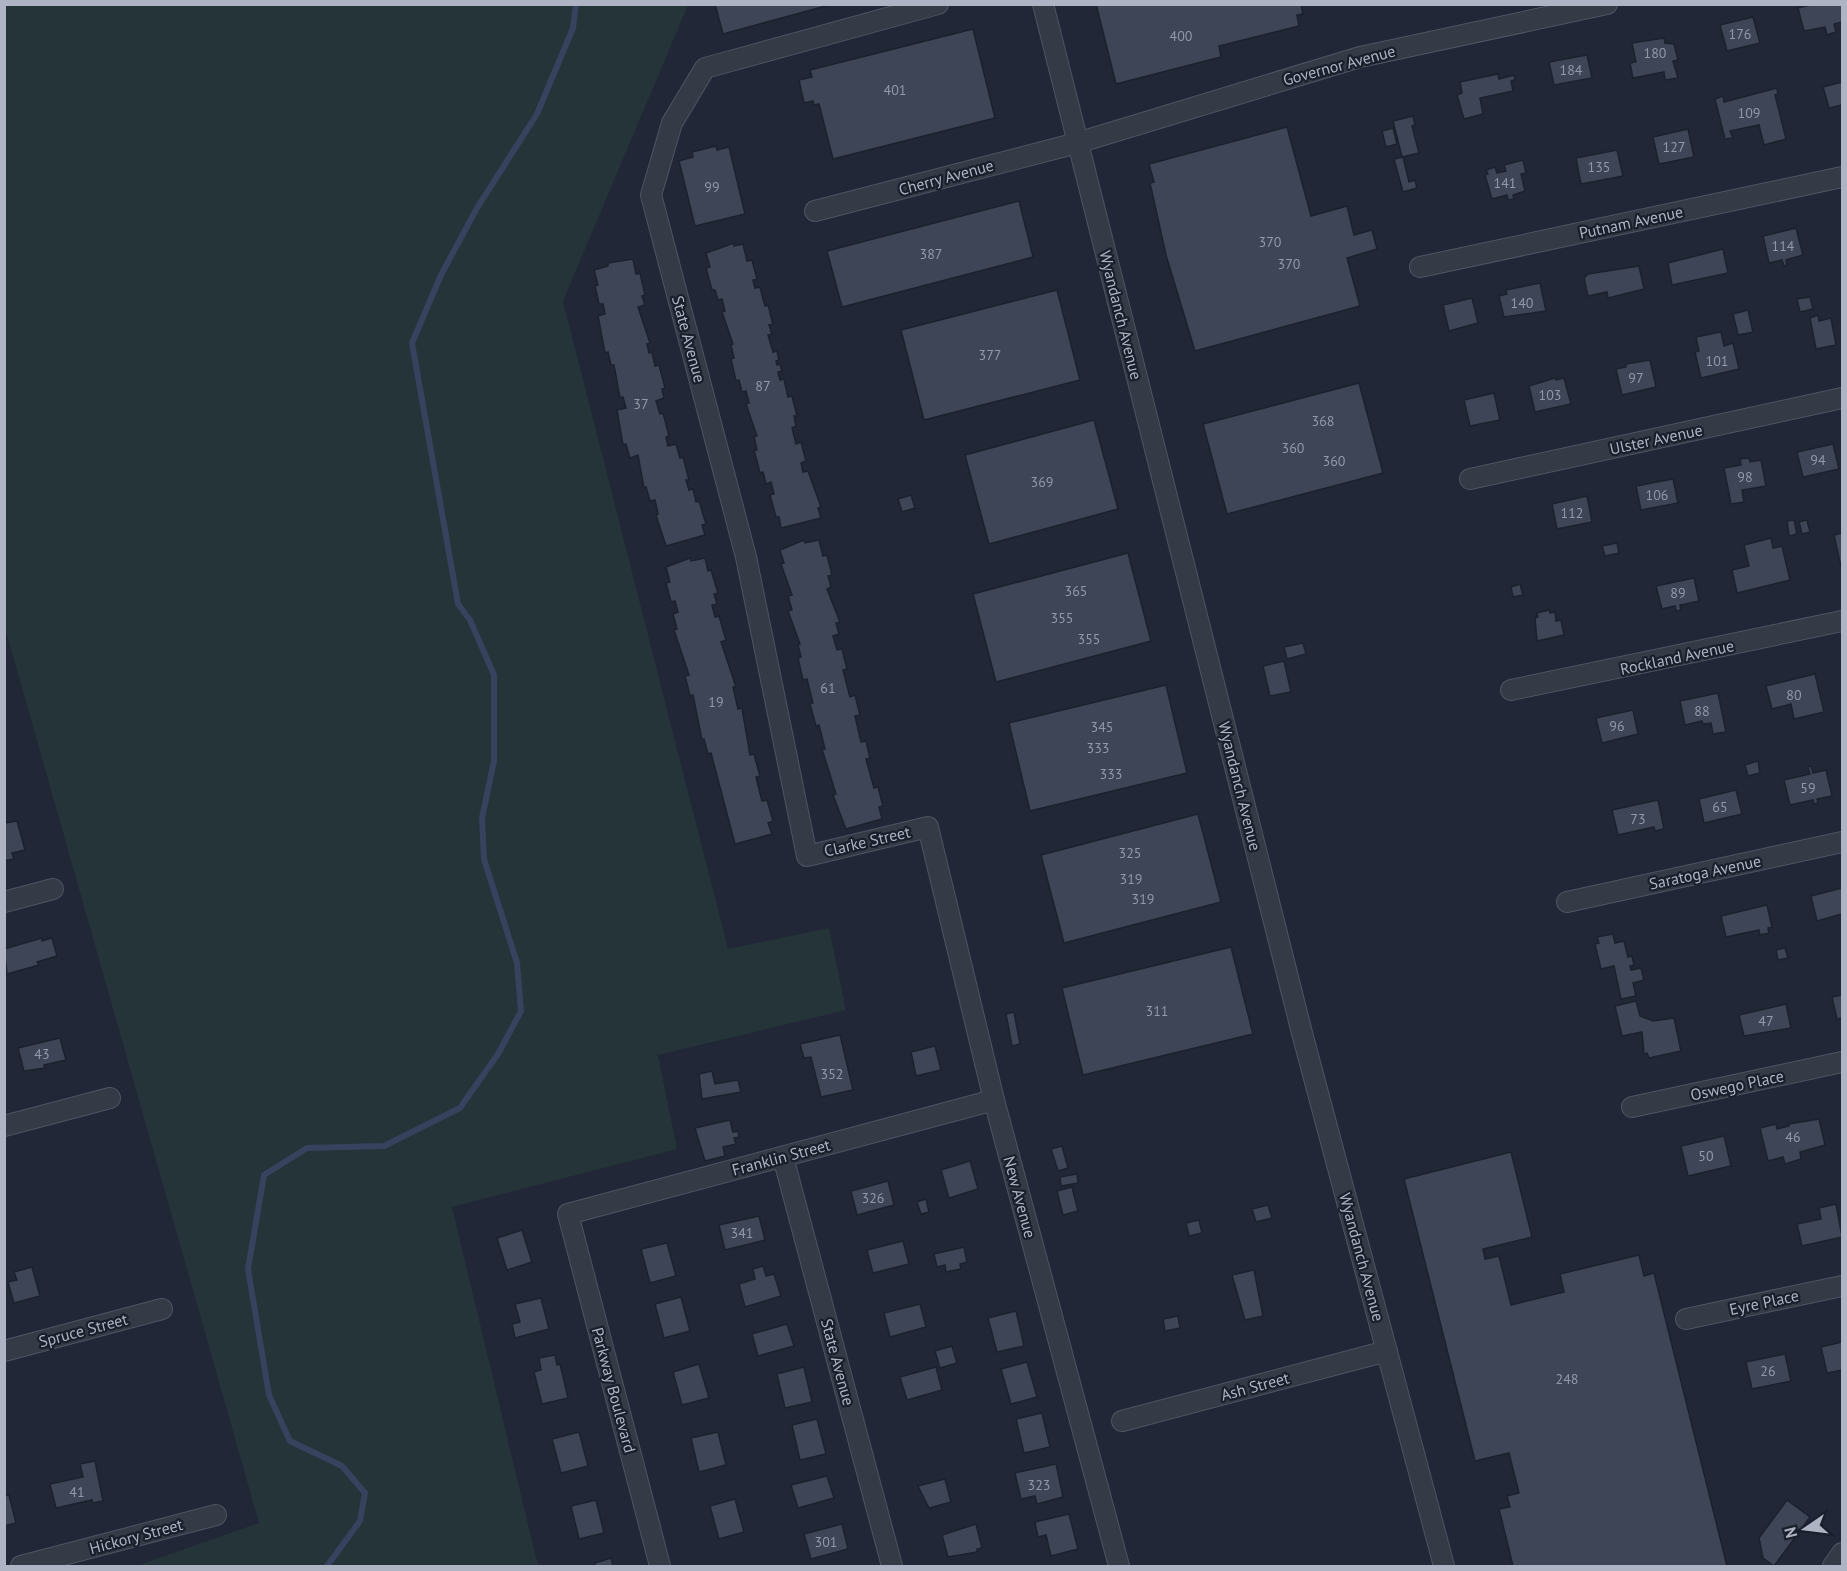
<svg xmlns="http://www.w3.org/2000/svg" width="1847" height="1571" font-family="'PT Sans',sans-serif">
<rect width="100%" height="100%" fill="#212737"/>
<path fill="#243439" d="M4 5H688L563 301 728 949 829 928 846 1010 658 1055 677 1149 452 1207 538 1566H136L259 1523 5 628Z"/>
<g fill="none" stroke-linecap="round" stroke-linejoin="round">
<path stroke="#37425f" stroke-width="6" d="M327 1566 360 1521 365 1493 342 1466 290 1441 269 1395 248 1269 264 1175 307 1148 384 1146 460 1108 498 1054 521 1011 517 963 484 859 482 818 494 761V675L470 620 458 604 412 343 441 275 477 208 537 114 573 28 576 4"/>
</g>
<g fill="#3d4557" stroke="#1c212e" stroke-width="1.5">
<path d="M715 4H833L723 34Z"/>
<path d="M1096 4 1301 5 1303 14 1297 15 1299 26 1219 46 1221 57 1116 84Z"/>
<path d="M1814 4H1842V22L1834 24 1836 32 1827 35 1825 27 1804 31 1798 8Z"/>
<path d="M1753 17 1760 43 1727 51 1720 25Z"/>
<path d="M973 29 995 118 833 159 819 104 814 105 813 101 804 103 799 80 812 77 810 70Z"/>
<path d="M1664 38 1665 43 1674 44 1678 60 1673 61 1678 78 1665 80 1664 72 1633 78 1630 63 1636 62 1632 43Z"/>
<path d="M1587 55 1592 78 1554 85 1549 62Z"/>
<path d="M1498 74 1499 79 1514 75 1515 80 1511 81 1513 91 1480 98 1483 114 1464 119 1457 95 1462 93 1460 82Z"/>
<path d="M1842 82V105L1829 108 1823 87Z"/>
<path d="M1777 88 1778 94 1775 95 1786 139 1764 145 1759 125 1730 131 1733 138 1725 139 1715 99 1723 96 1724 102Z"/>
<path d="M1413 116 1415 125 1412 126 1419 153 1402 157 1393 121Z"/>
<path d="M1287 127 1311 216 1347 206 1354 235 1372 230 1377 249 1347 258 1360 306 1195 351 1166 255 1150 183 1154 182 1149 164Z"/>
<path d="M1393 128 1397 144 1386 147 1382 131Z"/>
<path d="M1688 129 1694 157 1659 164 1653 137Z"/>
<path d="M716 146 717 150 729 147 745 214 695 226 679 161 693 157 692 152Z"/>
<path d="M1617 150 1623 176 1581 184 1576 158Z"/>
<path d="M1403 157 1409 182 1415 180 1417 188 1403 192 1394 159Z"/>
<path d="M1523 160 1526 173 1521 174 1525 191 1513 195 1514 199 1508 200 1507 195 1492 199 1485 175 1488 174 1486 170 1495 167 1497 173 1506 171 1504 165Z"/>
<path d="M1019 201 1033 257 842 307 827 251Z"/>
<path d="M1796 228 1803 255 1786 260 1787 265 1784 266 1782 260 1769 263 1763 236Z"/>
<path d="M734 243V246L743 244 747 261 752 260 757 279 753 280 755 288 760 287 765 306 768 305 773 324 769 325 772 334 768 335 773 352 777 351 779 360 776 361 777 365 780 364 782 371 778 372 780 380 784 379 788 397 792 396 797 416H794L796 426 792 428 796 444 801 442 806 461 801 463 803 472 808 471 821 507 818 508 821 518 781 528 779 517H776L770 495 774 494 771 482 766 484 763 472 760 473 754 450H757L754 437 757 436 746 404 749 403 746 391 742 392 739 380 736 381 731 359 734 358 731 345 733 344 722 312 725 311 722 299 718 300 715 290H712L706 268 710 267 706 253Z"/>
<path d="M1723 249 1728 273 1672 285 1668 263Z"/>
<path d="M633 259 636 274 640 273 645 295 642 296 645 305 638 307 650 343 647 344 649 353 652 352 655 366 659 365 665 388 662 389 664 398 656 401 660 414 663 413 669 436 666 437 668 446 676 444 680 458 683 457 689 480H686L689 490 693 489 696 502 699 501 706 524 702 525 705 535 666 546 656 515 658 514 655 500 650 501 646 487 644 488 638 455 630 458 626 444 623 445 617 410 626 408 623 397 620 398 614 365H611L608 352 605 353 598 316 605 314 603 304H599L595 286 598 285 594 270 608 266V263Z"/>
<path d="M1639 266 1644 289 1608 298 1607 292 1588 296 1584 278 1588 274Z"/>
<path d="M1540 283 1546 311 1504 317 1499 296 1507 294 1506 290Z"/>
<path d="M1057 290 1080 380 924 420 901 330Z"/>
<path d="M1810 297 1813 309 1800 312 1797 299Z"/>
<path d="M1472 298 1478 323 1449 331 1443 305Z"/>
<path d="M1748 310 1753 332 1738 335 1733 314Z"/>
<path d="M1818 315 1819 321 1831 318 1836 345 1816 349 1810 318Z"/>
<path d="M1721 332 1724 346 1733 343 1739 369 1701 378 1695 352 1699 351 1696 337Z"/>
<path d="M1650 360 1656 387 1622 395 1616 369 1626 367V364Z"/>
<path d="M1555 378 1556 380 1564 378 1571 404 1535 412 1529 386Z"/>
<path d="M1359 383 1383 473 1227 514 1203 424Z"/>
<path d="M1494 393 1500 420 1470 426 1464 400Z"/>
<path d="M1094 420 1118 509 989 544 965 455Z"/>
<path d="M1833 444 1839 469 1803 477 1797 452Z"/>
<path d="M1749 458 1750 462 1761 460 1766 486 1742 490 1744 502 1731 504 1724 468 1741 465 1740 459Z"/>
<path d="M1673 479 1678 503 1641 510 1636 486Z"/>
<path d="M911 495 915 508 902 512 898 499Z"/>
<path d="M1587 496 1592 522 1557 529 1552 504Z"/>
<path d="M1794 520 1797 534 1789 536 1787 521Z"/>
<path d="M1807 520 1810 532 1802 534 1799 522Z"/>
<path d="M1842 533V571L1834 535Z"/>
<path d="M1771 538 1773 548 1782 546 1790 580 1737 593 1732 570 1749 566 1744 545Z"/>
<path d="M804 540 805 543 819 540 823 556 827 555 832 575 828 576 831 587 827 589 840 622 836 623 839 634 833 636 837 650 842 649 847 669 843 670 850 697 855 695 860 715 855 716 861 742 866 741 870 758 866 759 874 788 878 787 883 806 879 807 882 819 846 829 833 795 836 794 822 749H825L819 725 816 726 810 704 813 703 807 679 803 680 798 658 801 657 798 645 800 644 788 611 792 610 788 596 792 595 781 564 784 563 780 550Z"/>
<path d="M1617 543 1619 553 1605 556 1602 546Z"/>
<path d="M1128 553 1151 641 996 682 973 594Z"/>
<path d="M690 558 691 561 705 558 708 571 711 570 718 593 714 594 717 604 712 605 715 617 719 616 726 640 721 642 736 687H733L738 709 742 708 750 755 754 754 760 776 756 777 762 801 767 800 773 821 768 823 772 834 735 844 711 753 708 754 704 739 702 740 693 695 690 696 685 676 689 675 674 630 677 629 673 614 678 612 675 601 671 602 666 583 670 582 666 567Z"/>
<path d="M1694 578 1699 601 1680 605 1681 610 1676 611 1675 606 1662 609 1656 586Z"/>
<path d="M1520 584 1523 595 1513 597 1511 587Z"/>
<path d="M1549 610 1550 613 1555 612 1556 621 1561 620 1564 635 1537 641 1535 618 1538 617 1537 613Z"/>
<path d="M1303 643 1306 654 1287 659 1284 647Z"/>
<path d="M1284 661 1291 692 1270 696 1263 666Z"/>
<path d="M1815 674 1824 712 1794 719 1791 704 1772 709 1766 686Z"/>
<path d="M1166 685 1187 773 1030 811 1009 723Z"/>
<path d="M1718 693 1726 732 1713 734 1711 723 1703 724 1702 721 1685 725 1680 701Z"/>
<path d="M1633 710 1638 734 1602 743 1596 718Z"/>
<path d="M1758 761 1760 773 1748 776 1745 765Z"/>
<path d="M1811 766 1813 773 1826 770 1832 796 1817 799 1818 803 1814 804 1813 800 1790 805 1784 780 1810 774 1808 767Z"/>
<path d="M1736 790 1742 814 1704 823 1699 799Z"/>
<path d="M1658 800 1664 829 1655 831 1654 827 1618 835 1612 810Z"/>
<path d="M1198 814 1221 902 1064 943 1041 855Z"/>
<path d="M4 819 6 823 17 821 25 850 12 853 14 859 4 861Z"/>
<path d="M1842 888V914L1817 921 1811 896Z"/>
<path d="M1767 905 1772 927 1768 928 1769 933 1760 935 1759 930 1726 937 1721 916Z"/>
<path d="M1613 934 1615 943 1624 941 1628 957 1632 956 1634 965 1630 966 1631 970 1641 968 1644 980 1633 983 1636 996 1621 999 1614 966 1601 969 1595 944 1599 943 1597 937Z"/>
<path d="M42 938V941L52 938 57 956 37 962 39 965 7 974 4 949Z"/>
<path d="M1231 947 1253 1034 1083 1075 1062 988Z"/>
<path d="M1785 948 1788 958 1778 960 1776 950Z"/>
<path d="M1842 995V1018L1837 1019 1832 997Z"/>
<path d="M1636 1001 1640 1016 1653 1021 1674 1018 1681 1051 1649 1058 1647 1053 1644 1054 1642 1032 1622 1036 1615 1006Z"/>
<path d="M1786 1004 1791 1028 1744 1036 1739 1015Z"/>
<path d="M1014 1012 1020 1044 1012 1046 1006 1014Z"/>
<path d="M840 1035 853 1090 821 1097 811 1057 804 1058 800 1044Z"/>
<path d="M60 1038 66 1060 44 1065 45 1068 24 1071 18 1048Z"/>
<path d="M935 1046 941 1070 916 1076 911 1052Z"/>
<path d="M712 1071 715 1084 738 1080 741 1092 702 1099 699 1074Z"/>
<path d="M1819 1119 1825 1145 1800 1152 1801 1159 1785 1164 1783 1157 1768 1161 1760 1128 1776 1124 1777 1129 1789 1126V1124Z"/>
<path d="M730 1120 733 1132 738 1131 739 1137 734 1138 736 1144 723 1147 725 1156 705 1161 695 1128Z"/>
<path d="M1724 1136 1731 1166 1688 1176 1681 1146Z"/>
<path d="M1062 1146 1068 1168 1058 1171 1051 1149Z"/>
<path d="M1511 1152 1532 1237 1483 1249 1485 1259 1499 1256 1511 1305 1564 1292 1560 1274 1639 1255 1644 1276 1654 1273 1727 1566H1513L1499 1509 1510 1507 1507 1496 1519 1493 1509 1453 1475 1461 1404 1179Z"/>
<path d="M970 1161 978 1189 949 1198 941 1170Z"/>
<path d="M1077 1174 1078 1183 1061 1186 1060 1177Z"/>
<path d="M888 1181 894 1205 857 1215 851 1191Z"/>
<path d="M1072 1187 1078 1211 1063 1215 1057 1191Z"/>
<path d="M926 1199 929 1212 921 1214 917 1202Z"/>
<path d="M1836 1204 1842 1237 1802 1246 1797 1224 1821 1219 1819 1208Z"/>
<path d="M1268 1205 1272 1218 1256 1222 1252 1209Z"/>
<path d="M759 1216 765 1240 725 1250 719 1225Z"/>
<path d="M1199 1220 1202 1233 1189 1236 1186 1223Z"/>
<path d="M522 1230 532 1262 507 1270 497 1238Z"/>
<path d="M903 1241 909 1264 873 1273 867 1250Z"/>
<path d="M667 1243 676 1276 650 1283 641 1249Z"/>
<path d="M964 1247 967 1262 960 1264 961 1269 946 1272 945 1265 937 1267 934 1254Z"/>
<path d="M763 1266 766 1276 774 1274 781 1296 745 1307 739 1284 755 1279 753 1269Z"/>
<path d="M32 1267 40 1296 14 1303 8 1282 17 1280 14 1272Z"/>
<path d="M1254 1270 1263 1316 1245 1320 1232 1275Z"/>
<path d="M681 1297 690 1331 664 1338 655 1304Z"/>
<path d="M541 1298 549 1329 515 1338 512 1324 520 1322 515 1304Z"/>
<path d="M920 1304 926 1327 890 1337 884 1313Z"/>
<path d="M1016 1311 1024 1346 997 1352 988 1318Z"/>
<path d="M1178 1316 1180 1328 1165 1331 1163 1319Z"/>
<path d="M787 1324 794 1346 758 1356 752 1334Z"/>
<path d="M1842 1342V1370L1827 1373 1821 1347Z"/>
<path d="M952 1346 957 1363 940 1368 935 1351Z"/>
<path d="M1785 1354 1791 1381 1752 1389 1746 1362Z"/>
<path d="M555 1355 557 1365 560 1364 568 1398 542 1404 534 1372 541 1370 539 1358Z"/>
<path d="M1027 1362 1037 1397 1011 1404 1001 1369Z"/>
<path d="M699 1364 709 1398 682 1405 673 1372Z"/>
<path d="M804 1367 812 1402 785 1408 777 1374Z"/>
<path d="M936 1367 942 1390 907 1400 900 1377Z"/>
<path d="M1042 1413 1050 1447 1024 1453 1016 1419Z"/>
<path d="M817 1419 826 1454 800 1460 792 1425Z"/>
<path d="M579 1432 588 1466 561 1473 552 1439Z"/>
<path d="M718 1432 726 1465 699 1472 691 1438Z"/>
<path d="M95 1461 103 1501 93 1503 92 1500 56 1508 50 1484 83 1477 80 1464Z"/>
<path d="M1056 1464 1063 1497 1037 1504 1035 1496 1021 1499 1015 1473Z"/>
<path d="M827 1476 834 1498 798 1508 791 1485Z"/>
<path d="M945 1479 951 1502 929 1508 918 1486Z"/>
<path d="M9 1495 16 1523 4 1526V1496Z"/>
<path d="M735 1499 744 1532 719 1539 710 1506Z"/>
<path d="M596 1500 604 1533 579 1539 571 1506Z"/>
<path d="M1787 1500 1810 1517 1774 1566 1763 1558 1759 1538Z"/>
<path d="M1069 1514 1078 1549 1051 1556 1046 1535 1038 1537 1035 1522Z"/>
<path d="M842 1524 848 1549 811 1559 804 1534Z"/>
<path d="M976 1524 982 1548 977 1549V1552L948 1557 942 1535Z"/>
<path d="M611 1558 613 1566H595V1563Z"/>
</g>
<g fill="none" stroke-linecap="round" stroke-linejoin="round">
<defs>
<g id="minor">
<path d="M938 4 705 68 672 123 651 195 746 557 807 856 928 827 994 1100 1119 1566"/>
<path d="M1043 4 1302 1033 1444 1566"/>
<path d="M815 211 1077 143 1360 57 1607 4"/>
<path d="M1420 267 1842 177"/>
<path d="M1470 479 1842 398"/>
<path d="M1511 690 1842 621"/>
<path d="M4 902 53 889"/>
<path d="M1567 902 1842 842"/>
<path d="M1632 1107 1842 1062"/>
<path d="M4 1126 110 1098"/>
<path d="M783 1157 892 1566"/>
<path d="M1686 1319 1842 1286"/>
<path d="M4 1351 162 1309"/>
<path d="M1122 1421 1387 1351"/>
<path d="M21 1566 216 1515"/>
<path d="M660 1566 568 1214 994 1100"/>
<path d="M1833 1566 1842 1553"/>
</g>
</defs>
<use href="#minor" stroke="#4f5462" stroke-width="22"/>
<use href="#minor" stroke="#353a47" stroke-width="20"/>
</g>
<g text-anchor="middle" stroke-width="4.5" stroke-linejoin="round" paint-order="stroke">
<g font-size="14" fill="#9298a9">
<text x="1740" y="39">176</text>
<text x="1181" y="41">400</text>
<text x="1655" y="58">180</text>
<text x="1571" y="75">184</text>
<text x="895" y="95">401</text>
<text x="1749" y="118">109</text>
<text x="1674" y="152">127</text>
<text x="1599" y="172">135</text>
<text x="1505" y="188">141</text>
<text x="712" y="192">99</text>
<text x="1270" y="247">370</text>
<text x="1783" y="251">114</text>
<text x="931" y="259">387</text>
<text x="1289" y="269">370</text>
<text x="1522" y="308">140</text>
<text x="990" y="360">377</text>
<text x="1717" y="366">101</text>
<text x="1636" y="383">97</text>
<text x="763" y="391">87</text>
<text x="1550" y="400">103</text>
<text x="641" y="409">37</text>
<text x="1323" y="426">368</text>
<text x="1293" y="453">360</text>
<text x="1818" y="465">94</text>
<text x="1334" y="466">360</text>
<text x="1745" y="482">98</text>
<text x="1042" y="487">369</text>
<text x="1657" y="500">106</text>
<text x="1572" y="518">112</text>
<text x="1076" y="596">365</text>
<text x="1678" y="598">89</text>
<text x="1062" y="623">355</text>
<text x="1089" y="644">355</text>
<text x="828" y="693">61</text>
<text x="1794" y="700">80</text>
<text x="716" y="707">19</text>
<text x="1702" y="716">88</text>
<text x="1617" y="731">96</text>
<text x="1102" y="732">345</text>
<text x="1098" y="753">333</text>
<text x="1111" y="779">333</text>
<text x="1808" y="793">59</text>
<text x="1720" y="812">65</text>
<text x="1638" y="824">73</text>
<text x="1130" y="858">325</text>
<text x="1131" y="884">319</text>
<text x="1143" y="904">319</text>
<text x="1157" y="1016">311</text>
<text x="1766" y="1026">47</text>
<text x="42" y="1059">43</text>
<text x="832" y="1079">352</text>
<text x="1793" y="1142">46</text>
<text x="1706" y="1161">50</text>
<text x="873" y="1203">326</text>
<text x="742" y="1238">341</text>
<text x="1768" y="1376">26</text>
<text x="1567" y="1384">248</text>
<text x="1039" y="1490">323</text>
<text x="77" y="1497">41</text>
<text x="826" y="1547">301</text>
</g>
<g font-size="16" fill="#afb4c4" stroke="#1a1f2c">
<text transform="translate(1339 65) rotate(-15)" y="6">Governor Avenue</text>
<text transform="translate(946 177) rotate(-15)" y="6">Cherry Avenue</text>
<text transform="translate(1631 222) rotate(-12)" y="6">Putnam Avenue</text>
<text transform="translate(1121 315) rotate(76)" y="6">Wyandanch Avenue</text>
<text transform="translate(689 339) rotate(75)" y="6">State Avenue</text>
<text transform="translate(1656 439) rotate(-12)" y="6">Ulster Avenue</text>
<text transform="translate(1677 657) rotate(-12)" y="6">Rockland Avenue</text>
<text transform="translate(1240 786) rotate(76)" y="6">Wyandanch Avenue</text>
<text transform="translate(867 841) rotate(-13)" y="6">Clarke Street</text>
<text transform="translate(1705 872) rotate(-12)" y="6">Saratoga Avenue</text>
<text transform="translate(1737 1085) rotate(-12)" y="6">Oswego Place</text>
<text transform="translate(781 1157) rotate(-15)" y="6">Franklin Street</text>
<text transform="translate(1020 1197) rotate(75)" y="6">New Avenue</text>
<text transform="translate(1362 1257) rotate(75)" y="6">Wyandanch Avenue</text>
<text transform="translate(1764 1302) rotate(-12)" y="6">Eyre Place</text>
<text transform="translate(83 1330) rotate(-15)" y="6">Spruce Street</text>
<text transform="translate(838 1362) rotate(75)" y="6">State Avenue</text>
<text transform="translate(1255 1386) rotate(-15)" y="6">Ash Street</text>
<text transform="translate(614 1390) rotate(75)" y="6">Parkway Boulevard</text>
<text transform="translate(136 1536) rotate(-15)" y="6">Hickory Street</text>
</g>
</g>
<rect width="1847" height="1571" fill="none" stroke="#afb4c4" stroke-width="12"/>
<g transform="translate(1805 1529) rotate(256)" stroke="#1a1f2c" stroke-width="4.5" paint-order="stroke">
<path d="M0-4.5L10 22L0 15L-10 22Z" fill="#afb4c4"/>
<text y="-9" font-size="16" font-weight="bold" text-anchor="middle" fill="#afb4c4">N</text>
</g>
</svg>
